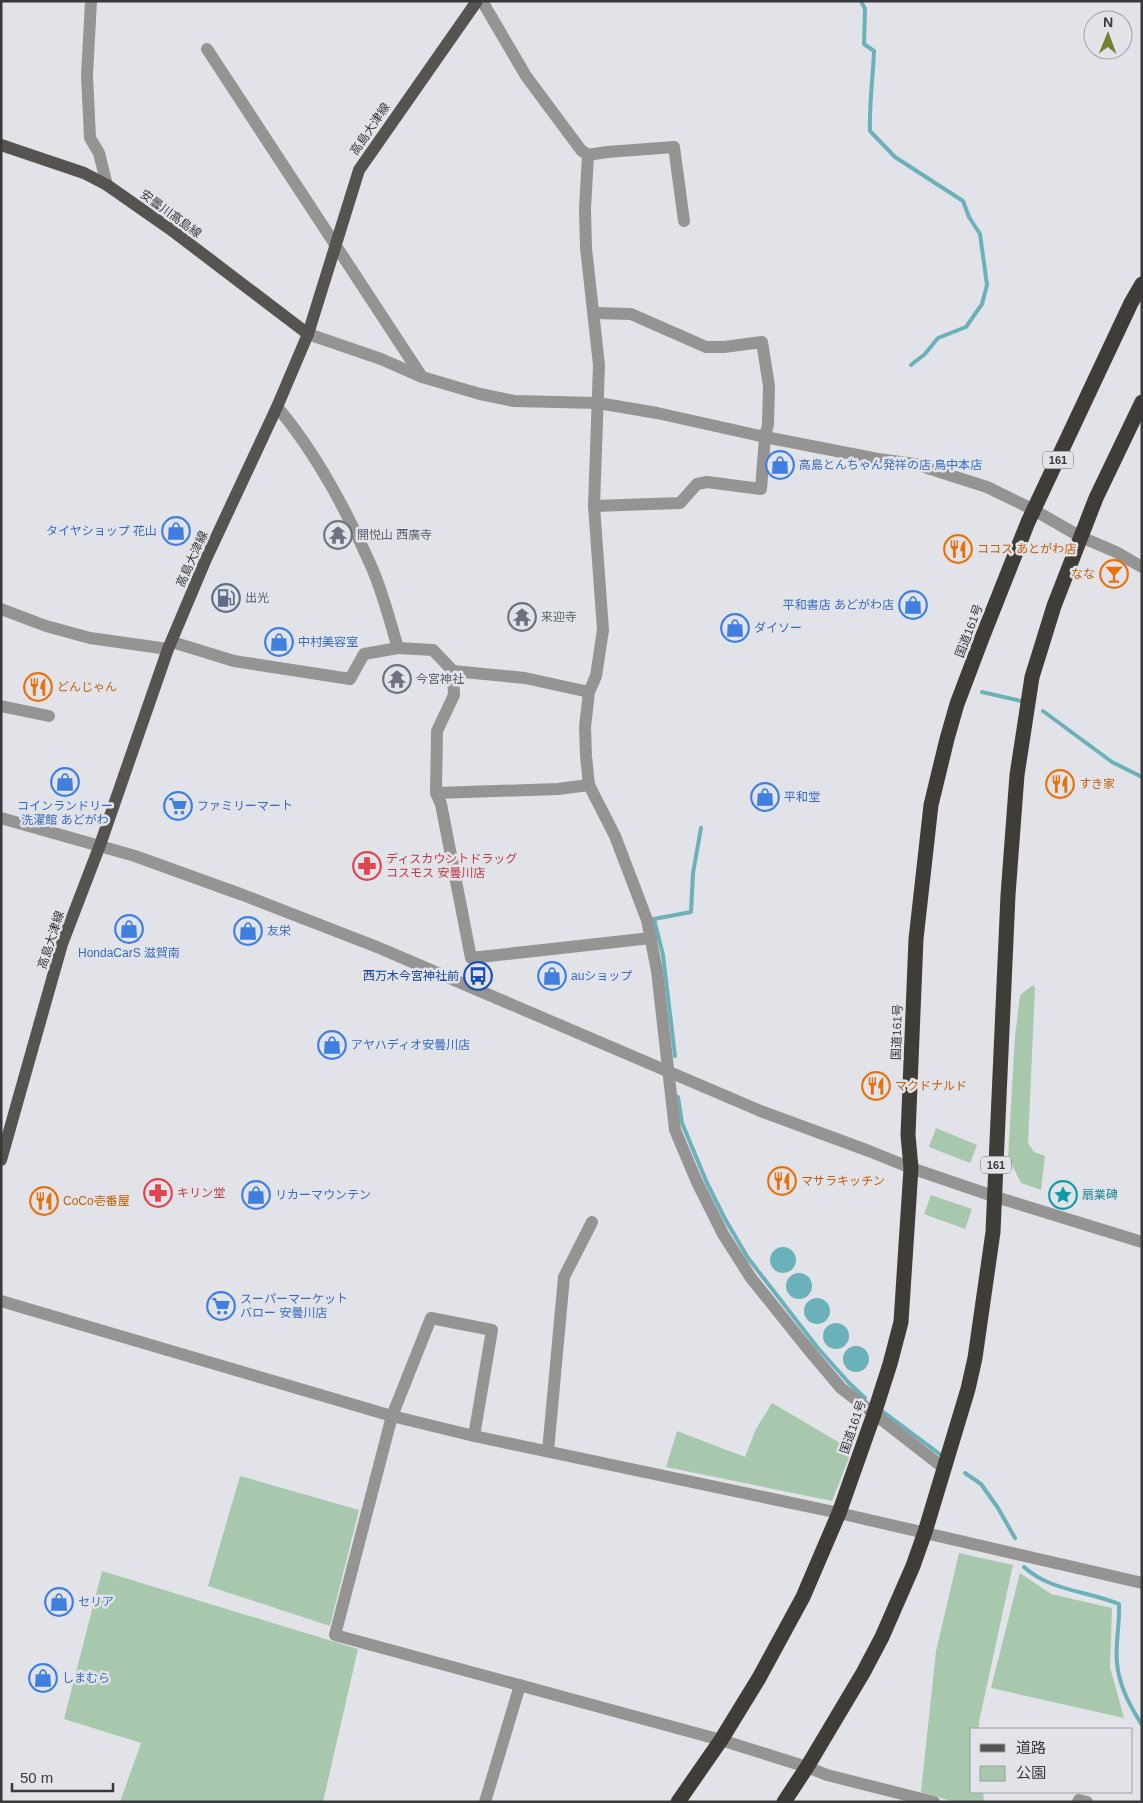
<svg xmlns="http://www.w3.org/2000/svg" width="1143" height="1803" font-family="Helvetica,'Noto Sans JP',sans-serif">
<rect width="100%" height="100%" fill="#e2e3e9"/>
<g fill="#a7c8ad">
<path d="M1033 985 1035 988 1028 1143 1034 1152 1045 1156 1041 1190 1021 1183 1008 1157 1015 1037 1020 995Z"/>
<path d="M936 1128 977 1145 970 1163 929 1147Z"/>
<path d="M931 1195 972 1209 965 1229 924 1214Z"/>
<path d="M772 1403 852 1450 832 1501 666 1467 677 1431 745 1457 756 1429Z"/>
<path d="M240 1476 359 1510 330 1626 208 1586Z"/>
<path d="M959 1553 1013 1565 979 1722V1729H972V1792H983L984 1802H955L921 1792 936 1651Z"/>
<path d="M102 1571 358 1649 323 1802H120L141 1743 64 1719Z"/>
<path d="M1020 1573 1051 1594 1112 1608 1110 1667 1124 1718 991 1688Z"/>
</g>
<g fill="#6bb1b9">
<circle cx="783" cy="1260" r="13"/>
<circle cx="799" cy="1286" r="13"/>
<circle cx="817" cy="1311" r="13"/>
<circle cx="836" cy="1336" r="13"/>
<circle cx="856" cy="1359" r="13"/>
</g>
<g fill="none" stroke-linecap="round" stroke-linejoin="round">
<g stroke="#6bb1b9" stroke-width="4">
<path d="M861 1 865 9 864 44 874 51C873 78 869 104 870 131L895 157 963 201 969 217 980 234 987 285 982 304 966 327 938 338 925 354 911 365"/>
<path d="M982 692 1021 701"/>
<path d="M1043 711 1112 762 1142 777"/>
<path d="M675 1056 663 955 654 919 691 912 693 873 701 828"/>
<path d="M678 1097 682 1123 707 1183 725 1219 748 1258 817 1347 849 1383 865 1398"/>
<path d="M882 1411 941 1455"/>
<path d="M965 1473 981 1484 998 1508 1015 1538"/>
<path d="M1024 1567C1050 1591 1088 1591 1119 1604 1120 1624 1115 1644 1117 1663 1119 1686 1130 1706 1142 1725"/>
</g>
<g stroke="#969492" stroke-width="12">
<path d="M91 1 87 75 90 138 99 153 107 185"/>
<path d="M482 1 526 76 581 150 588 155 585 209 586 248 599 365 594 506 603 630 596 676 589 692 585 727 586 756 589 785 615 836 647 920 657 971 675 1130 697 1182 723 1234 751 1278 808 1349 841 1388 945 1469"/>
<path d="M207 49 422 377"/>
<path d="M588 155 607 152 674 147 684 221"/>
<path d="M308 334 381 359 422 377 480 394 514 401 598 403 657 413 765 437 878 459 915 464 987 487 1034 510 1081 537 1116 552 1142 567"/>
<path d="M277 407C315 451 349 515 372 568 383 593 390 622 398 648L433 650 453 671 525 678 589 692"/>
<path d="M594 506 680 503 697 484 707 482 761 489 765 437 768 424 769 386 762 342 724 347H706L631 314 594 313"/>
<path d="M1 609 46 626 90 638 168 649"/>
<path d="M172 642 234 661 350 679 364 654 398 648"/>
<path d="M1 706 49 716"/>
<path d="M589 785 558 789 436 793 441 804 471 958 651 938"/>
<path d="M436 793 437 731 454 695 453 671"/>
<path d="M1 818 135 856 243 895 377 947 763 1112 869 1151 911 1168 996 1197 1142 1242"/>
<path d="M1 1301 392 1416 474 1436 839 1513 1142 1583"/>
<path d="M474 1436 492 1330 431 1318 392 1416 335 1635 721 1740 807 1767 827 1775 934 1802"/>
<path d="M548 1451 564 1277 592 1222"/>
<path d="M485 1802 520 1685"/>
<path d="M1078 1802 1079 1800 1087 1802"/>
</g>
<g stroke="#565350" stroke-width="12">
<path d="M1 145 84 173 107 185 170 229 308 334"/>
<path d="M1 1160 62 944 100 845 168 649 206 559 277 407 308 334 359 170 477 1"/>
</g>
<g stroke="#403d39" stroke-width="15">
<path d="M678 1802 721 1740 759 1678 803 1597 839 1513 874 1414 890 1364 901 1322 911 1168 908 1135 916 939 931 805 947 739 957 704 982 638 1028 522 1131 303 1142 284"/>
<path d="M784 1802 807 1767 863 1673 882 1637 913 1566 925 1532 968 1389 975 1358 993 1232 1008 895 1017 775 1032 677 1054 606 1096 498 1142 402"/>
</g>
</g>
<defs>
<symbol id="shop-ring" viewBox="-11 -11 22 22"><circle r="9.5" fill="#e2e3e9" stroke="#3f7fe0" stroke-width="1.5"/><path d="M-5-2.5h2.3a2.7 3.5 0 0 1 5.4 0H5L5.5 6h-11ZM-1.5-2.5h3a1.5 2.3 0 0 0-3 0Z" fill="#3f7fe0"/></symbol>
<symbol id="temple-ring" viewBox="-11 -11 22 22"><circle r="9.5" fill="#e2e3e9" stroke="#6b7280" stroke-width="1.5"/><path d="M0-6L5-2H3V0L6.5 2.5H4V6H1.5V3h-3V6H-4V2.5H-6.5L-3 0V-2H-5Z" fill="#6b7280"/></symbol>
<symbol id="restaurant-ring" viewBox="-11 -11 22 22"><circle r="9.5" fill="#e2e3e9" stroke="#e8710a" stroke-width="1.5"/><path d="M-5-6h1v4h1v-4h1v4h1v-4h1v5L-1.5 .5V6h-2V.5L-5-1ZM5-6V6H3V1.5H1.5Q1.5-4 5-6Z" fill="#e8710a"/></symbol>
<symbol id="bar-ring" viewBox="-11 -11 22 22"><circle r="9.5" fill="#e2e3e9" stroke="#e8710a" stroke-width="1.5"/><path d="M-6-5H6L.8 .8V4.5H3.5V6h-7V4.5H-.8V.8Z" fill="#e8710a"/></symbol>
<symbol id="fuel-ring" viewBox="-11 -11 22 22"><circle r="9.5" fill="#e2e3e9" stroke="#5c6f8a" stroke-width="1.5"/><path d="M-5.5-6h7V0h2V4h1.3V-2.5L3-4.5l.8-.8L6-3V5H2.5V1h-1V6h-7ZM-4.2-4.7v3.2H.2V-4.7Z" fill="#5c6f8a"/></symbol>
<symbol id="supermarket-ring" viewBox="-11 -11 22 22"><circle r="9.5" fill="#e2e3e9" stroke="#3f7fe0" stroke-width="1.5"/><path d="M-6-5.5h2.5l.6 2H6L4.5 2H-2.5L-4.4-4H-6ZM-1.5 3.2a1.3 1.3 0 1 0 .1 0ZM3 3.2a1.3 1.3 0 1 0 .1 0Z" fill="#3f7fe0"/></symbol>
<symbol id="pharmacy-ring" viewBox="-11 -11 22 22"><circle r="9.5" fill="#e2e3e9" stroke="#e0444e" stroke-width="1.5"/><path d="M-2-6h4v4h4v4h-4v4h-4v-4h-4v-4h4Z" fill="#e0444e"/></symbol>
<symbol id="bus-ring" viewBox="-11 -11 22 22"><circle r="9.5" fill="#e2e3e9" stroke="#1a4fb4" stroke-width="1.5"/><path d="M-5-6H5V4H4V6H2V4H-2V6H-4V4H-5ZM-3.5-4V0h7V-4ZM-3.5 1.2v1.5H-2V1.2ZM2 1.2v1.5H3.5V1.2Z" fill="#1a4fb4"/></symbol>
<symbol id="sight-ring" viewBox="-11 -11 22 22"><circle r="9.5" fill="#e2e3e9" stroke="#0f9aa8" stroke-width="1.5"/><path d="M0-6L1.8-2.2L6-1.7L2.9 1.2L3.7 5.4L0 3.3L-3.7 5.4L-2.9 1.2L-6-1.7L-1.8-2.2Z" fill="#0f9aa8"/></symbol>
</defs>
<g fill-rule="evenodd">
<use href="#shop-ring" x="764" y="449" width="32" height="32"/>
<use href="#shop-ring" x="160" y="515" width="32" height="32"/>
<use href="#temple-ring" x="322" y="519" width="32" height="32"/>
<use href="#restaurant-ring" x="942" y="533" width="32" height="32"/>
<use href="#bar-ring" x="1098" y="558" width="32" height="32"/>
<use href="#fuel-ring" x="210" y="582" width="32" height="32"/>
<use href="#shop-ring" x="897" y="589" width="32" height="32"/>
<use href="#temple-ring" x="506" y="601" width="32" height="32"/>
<use href="#shop-ring" x="719" y="612" width="32" height="32"/>
<use href="#shop-ring" x="263" y="626" width="32" height="32"/>
<use href="#temple-ring" x="381" y="663" width="32" height="32"/>
<use href="#restaurant-ring" x="22" y="671" width="32" height="32"/>
<use href="#shop-ring" x="49" y="766" width="32" height="32"/>
<use href="#restaurant-ring" x="1044" y="768" width="32" height="32"/>
<use href="#shop-ring" x="749" y="781" width="32" height="32"/>
<use href="#supermarket-ring" x="162" y="790" width="32" height="32"/>
<use href="#pharmacy-ring" x="351" y="850" width="32" height="32"/>
<use href="#shop-ring" x="113" y="913" width="32" height="32"/>
<use href="#shop-ring" x="232" y="915" width="32" height="32"/>
<use href="#bus-ring" x="462" y="960" width="32" height="32"/>
<use href="#shop-ring" x="536" y="960" width="32" height="32"/>
<use href="#shop-ring" x="316" y="1029" width="32" height="32"/>
<use href="#restaurant-ring" x="860" y="1070" width="32" height="32"/>
<use href="#restaurant-ring" x="766" y="1165" width="32" height="32"/>
<use href="#pharmacy-ring" x="142" y="1177" width="32" height="32"/>
<use href="#shop-ring" x="240" y="1179" width="32" height="32"/>
<use href="#sight-ring" x="1047" y="1179" width="32" height="32"/>
<use href="#restaurant-ring" x="28" y="1185" width="32" height="32"/>
<use href="#supermarket-ring" x="205" y="1290" width="32" height="32"/>
<use href="#shop-ring" x="43" y="1586" width="32" height="32"/>
<use href="#shop-ring" x="27" y="1662" width="32" height="32"/>
</g>
<g text-anchor="middle" stroke-width="5" stroke-linejoin="round" paint-order="stroke">
<g fill="#e2e3e9" stroke="#6b6c6f" stroke-width="1">
<rect x="1043" y="451.5" width="30" height="17" rx="4"/>
<rect x="981" y="1156.5" width="30" height="17" rx="4"/>
</g>
<g font-size="11" font-weight="bold" fill="#38393b">
<text x="1058" y="464">161</text>
<text x="996" y="1169">161</text>
</g>
<g font-size="12" fill="#38393b" stroke="#e2e3e9">
<text transform="translate(370 129) rotate(-56)" y="4">高島大津線</text>
<text transform="translate(171 214) rotate(36)" y="4">安曇川高島線</text>
<text transform="translate(192 559) rotate(-66)" y="4">高島大津線</text>
<text transform="translate(969 631) rotate(-69)" y="4">国道161号</text>
<text transform="translate(51 940) rotate(-72)" y="4">高島大津線</text>
<text transform="translate(897 1032) rotate(-88)" y="4">国道161号</text>
<text transform="translate(853 1427) rotate(-71)" y="4">国道161号</text>
</g>
<g font-size="12" fill="#366cbe" stroke="#e2e3e9" text-anchor="start">
<text x="799" y="469">高島とんちゃん発祥の店 鳥中本店</text>
<text x="157" y="535" text-anchor="end">タイヤショップ 花山</text>
<text x="894" y="609" text-anchor="end">平和書店 あどがわ店</text>
<text x="754" y="632">ダイソー</text>
<text x="298" y="646">中村美容室</text>
<text x="784" y="801">平和堂</text>
<text x="65" y="810" text-anchor="middle">コインランドリー<tspan x="65" dy="14">洗濯館 あどがわ</tspan></text>
<text x="197" y="810">ファミリーマート</text>
<text x="267" y="935">友栄</text>
<text x="129" y="957" text-anchor="middle">HondaCarS 滋賀南</text>
<text x="571" y="980">auショップ</text>
<text x="351" y="1049">アヤハディオ安曇川店</text>
<text x="275" y="1199">リカーマウンテン</text>
<text x="240" y="1303">スーパーマーケット<tspan x="240" dy="14">バロー 安曇川店</tspan></text>
<text x="78" y="1606">セリア</text>
<text x="62" y="1682">しまむら</text>
</g>
<g font-size="12" fill="#5b616d" stroke="#e2e3e9" text-anchor="start">
<text x="357" y="539">開悦山 西廣寺</text>
<text x="541" y="621">来迎寺</text>
<text x="416" y="683">今宮神社</text>
</g>
<g font-size="12" fill="#c56008" stroke="#e2e3e9" text-anchor="start">
<text x="977" y="553">ココス あとがわ店</text>
<text x="1095" y="578" text-anchor="end">なな</text>
<text x="57" y="691">どんじゃん</text>
<text x="1079" y="788">すき家</text>
<text x="895" y="1090">マクドナルド</text>
<text x="801" y="1185">マサラキッチン</text>
<text x="63" y="1205">CoCo壱番屋</text>
</g>
<g font-size="12" fill="#4e5e75" stroke="#e2e3e9" text-anchor="start">
<text x="245" y="602">出光</text>
</g>
<g font-size="12" fill="#be3a42" stroke="#e2e3e9" text-anchor="start">
<text x="386" y="863">ディスカウントドラッグ<tspan x="386" dy="14">コスモス 安曇川店</tspan></text>
<text x="177" y="1197">キリン堂</text>
</g>
<g font-size="12" fill="#164399" stroke="#e2e3e9" text-anchor="end">
<text x="459" y="980">西万木今宮神社前</text>
</g>
<g font-size="12" fill="#0d838f" stroke="#e2e3e9" text-anchor="start">
<text x="1082" y="1199">扇業碑</text>
</g>
</g>
<rect width="1143" height="1803" fill="none" stroke="#38393b" stroke-width="5"/>
<rect x="970" y="1728" width="162" height="65" fill="#e2e3e9" stroke="#9e9fa3"/>
<rect x="980" y="1744" width="25" height="8" fill="#565350" stroke="#9e9fa3"/>
<text x="1016" y="1753" font-size="15" fill="#38393b">道路</text>
<rect x="980" y="1766" width="25" height="15" fill="#a7c8ad" stroke="#9e9fa3"/>
<text x="1016" y="1778" font-size="15" fill="#38393b">公園</text>
<g transform="translate(1108 35) rotate(1)"><circle r="24" fill="#e2e3e9" stroke="#9e9fa3"/>
<path d="M0-4L9 19L0 12L-9 19Z" fill="#73812f"/>
<text y="-8" font-size="14" font-weight="bold" text-anchor="middle" fill="#38393b">N</text>
</g>
<path d="M12 1783v8h101v-8" fill="none" stroke="#38393b" stroke-width="2.5"/>
<text x="20" y="1783" font-size="15" fill="#38393b" stroke="#e2e3e9" stroke-width="4" paint-order="stroke">50 m</text>
</svg>
